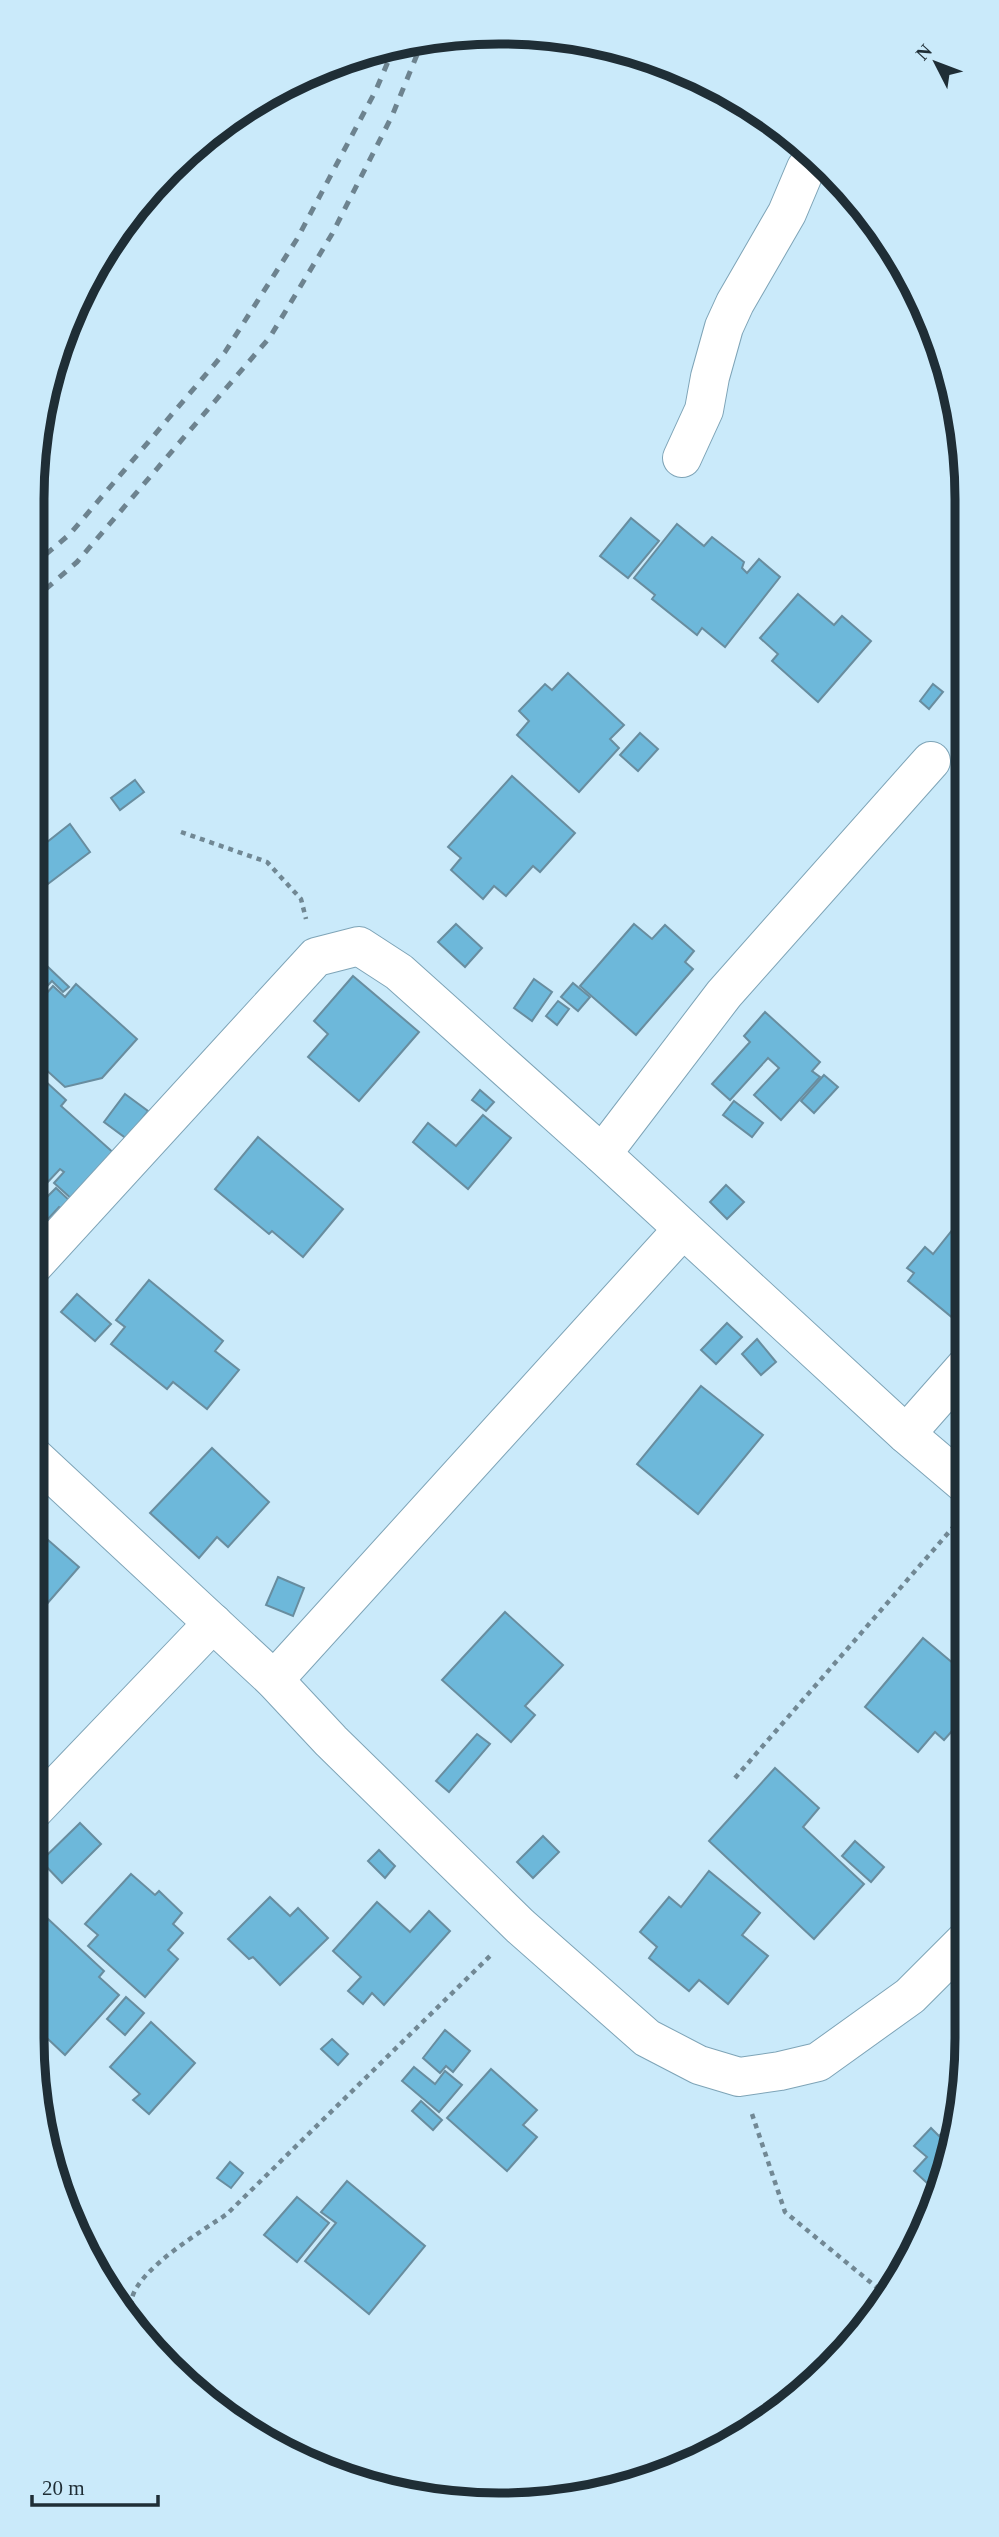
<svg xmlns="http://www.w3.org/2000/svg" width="999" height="2537" font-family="'Times New Roman',serif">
<rect width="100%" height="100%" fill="#caeafa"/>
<g fill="#6db8da" stroke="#688d9f" stroke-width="2">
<path d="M631 518 659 541 628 578 600 556Z"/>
<path d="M677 524 704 546 712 537 744 562 742 568 747 573 759 559 780 577 725 647 702 628 697 635 652 599 655 595 634 578Z"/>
<path d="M798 594 834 625 842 616 871 641 818 702 772 661 778 654 760 638Z"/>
<path d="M568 673 624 725 610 739 619 748 579 792 517 735 529 721 519 711 545 684 552 690Z"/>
<path d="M933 684 943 692 929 709 920 701Z"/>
<path d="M640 733 658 749 638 771 620 755Z"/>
<path d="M512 776 575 833 540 872 533 866 506 896 494 886 483 899 451 870 461 858 448 847Z"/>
<path d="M135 780 144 792 120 810 111 798Z"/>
<path d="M70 824 90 852 32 896V854Z"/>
<path d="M456 924 482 948 465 967 438 942Z"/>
<path d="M634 924 652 939 665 925 694 951 685 962 693 969 636 1035 580 986Z"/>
<path d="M47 966 69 987 63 992 52 981 36 998 32 994V982Z"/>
<path d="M353 976 419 1032 359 1101 308 1057 328 1034 314 1021Z"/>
<path d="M534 979 552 992 532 1021 514 1008Z"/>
<path d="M573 983 590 997 578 1011 561 997Z"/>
<path d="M76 984 137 1039 102 1078 65 1087 32 1057V1010L53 986 65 997Z"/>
<path d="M558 1001 569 1009 557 1025 546 1016Z"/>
<path d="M765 1012 820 1062 812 1071 820 1077 781 1120 754 1095 779 1068 768 1058 730 1100 712 1084 750 1042 744 1036Z"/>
<path d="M32 1069 66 1100 61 1106 116 1155 74 1201 54 1183 64 1172 60 1169 44 1186 32 1175 45 1158 32 1146Z"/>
<path d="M824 1075 838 1087 814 1113 801 1101Z"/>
<path d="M480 1090 494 1102 486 1111 472 1100Z"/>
<path d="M125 1094 148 1111 127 1139 104 1122Z"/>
<path d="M734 1101 763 1123 752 1137 723 1115Z"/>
<path d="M483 1115 511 1138 468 1189 413 1142 428 1123 456 1146Z"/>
<path d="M258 1137 343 1209 303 1257 272 1231 269 1234 215 1189Z"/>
<path d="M726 1185 744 1202 727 1219 710 1202Z"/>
<path d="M56 1188 71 1202 63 1210 59 1207 48 1219 36 1208Z"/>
<path d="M965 1214 966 1305 954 1319 908 1281 914 1273 907 1268 925 1247 933 1254Z"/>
<path d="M32 1216 44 1226 32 1241Z"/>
<path d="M149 1280 223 1341 215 1351 239 1370 207 1409 173 1382 167 1389 111 1344 125 1327 116 1320Z"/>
<path d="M77 1294 111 1324 95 1341 61 1312Z"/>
<path d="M727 1323 742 1337 716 1364 701 1350Z"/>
<path d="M757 1339 776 1362 761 1375 742 1354Z"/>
<path d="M701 1386 763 1435 698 1514 637 1464Z"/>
<path d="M212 1448 269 1502 228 1547 217 1537 199 1558 150 1513Z"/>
<path d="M32 1526 79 1567 32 1621Z"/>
<path d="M278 1577 304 1588 293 1616 266 1605Z"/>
<path d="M505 1612 563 1665 525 1706 535 1715 511 1742 442 1680Z"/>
<path d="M923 1638 967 1675V1714L944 1740 935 1732 918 1752 865 1707Z"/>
<path d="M477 1734 490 1744 449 1792 436 1781Z"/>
<path d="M775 1768 819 1808 803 1827 864 1884 814 1939 709 1841Z"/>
<path d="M80 1823 101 1844 62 1883 41 1861Z"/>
<path d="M543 1836 559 1852 533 1878 517 1862Z"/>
<path d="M855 1841 884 1867 871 1882 842 1856Z"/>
<path d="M379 1850 395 1866 385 1878 368 1861Z"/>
<path d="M709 1871 760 1913 742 1935 768 1956 728 2004 699 1980 689 1991 649 1958 657 1947 640 1932 669 1897 681 1907Z"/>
<path d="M131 1874 155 1895 159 1891 182 1913 173 1924 183 1933 168 1950 178 1959 145 1997 88 1946 98 1935 85 1924Z"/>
<path d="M270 1897 290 1916 298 1908 328 1938 280 1985 253 1957 249 1959 228 1939Z"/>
<path d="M377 1902 410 1932 429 1911 450 1931 384 2005 372 1993 363 2004 348 1991 361 1977 333 1951Z"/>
<path d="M47 1918 104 1971 99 1977 119 1995 65 2055 32 2024V1935Z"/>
<path d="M126 1997 144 2013 125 2035 107 2019Z"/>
<path d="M151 2022 195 2063 149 2114 133 2100 140 2094 110 2067Z"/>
<path d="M445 2030 470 2051 453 2072 446 2066 440 2073 423 2058Z"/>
<path d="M332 2039 348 2054 338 2065 321 2049Z"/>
<path d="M414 2067 435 2084 445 2071 462 2085 439 2112 402 2081Z"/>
<path d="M491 2069 537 2110 523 2125 537 2137 507 2171 447 2118Z"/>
<path d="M421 2101 442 2120 433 2130 412 2111Z"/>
<path d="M947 2127 952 2132 943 2188 939 2194 914 2171 927 2157 914 2146 931 2128 939 2136Z"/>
<path d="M230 2162 243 2173 231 2188 217 2178Z"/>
<path d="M347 2181 425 2246 369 2314 305 2261 336 2223 321 2212Z"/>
<path d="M297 2197 329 2223 297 2262 264 2235Z"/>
</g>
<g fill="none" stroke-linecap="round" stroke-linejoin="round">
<defs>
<g id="street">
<path d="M682 458 704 410 710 377 724 327 735 303 787 213 806 168 814 159"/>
<path d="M602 1154 724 994 931 761"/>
<path d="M32 1267 316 957 359 946 399 972 602 1154 906 1434 966 1485"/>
<path d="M906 1434 966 1366"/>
<path d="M32 1455 274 1680 331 1741 520 1926 647 2038 699 2065 739 2077 780 2071 818 2062 910 1996 967 1939"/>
<path d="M274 1680 683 1229"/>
<path d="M32 1812 213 1623"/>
</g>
</defs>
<use href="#street" stroke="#7ea4b7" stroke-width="40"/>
<g stroke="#718894" stroke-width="4.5" stroke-dasharray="5 5" stroke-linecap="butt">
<path d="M181 832 267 862 301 899 306 919"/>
<path d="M735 1778 956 1524"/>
<path d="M752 2114 785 2212 886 2295"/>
<path d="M133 2326C133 2318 130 2306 132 2298 140 2268 202 2231 227 2214L492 1954"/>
</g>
<use href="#street" stroke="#fff" stroke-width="38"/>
<g stroke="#6d838f" stroke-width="5" stroke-dasharray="9 9" stroke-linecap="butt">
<path d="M32 566 70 534 225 352 297 239 376 90 395 45"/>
<path d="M32 601 77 562 270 337 332 234 392 116 423 40"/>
</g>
</g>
<path d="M0 0H999V2537H0ZM499 44H500A455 455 0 0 1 955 499V2038A455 455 0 0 1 500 2493H499A455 455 0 0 1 44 2038V499A455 455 0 0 1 499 44Z" fill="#caeafa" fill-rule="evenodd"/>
<path fill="none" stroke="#1f2e36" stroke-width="9" d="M499 44H500A455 455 0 0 1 955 499V2038A455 455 0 0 1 500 2493H499A455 455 0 0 1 44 2038V499A455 455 0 0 1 499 44Z"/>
<g transform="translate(936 63) rotate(312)" stroke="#caeafa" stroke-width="5" paint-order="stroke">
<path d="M0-5L12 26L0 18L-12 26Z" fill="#1f2e36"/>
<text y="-10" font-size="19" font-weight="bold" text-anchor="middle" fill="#1f2e36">N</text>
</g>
<path d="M32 2495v10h126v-10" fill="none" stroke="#1f2e36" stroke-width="3.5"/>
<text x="42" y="2495" font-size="21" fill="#1f2e36" stroke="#caeafa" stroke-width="5" paint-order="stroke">20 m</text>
</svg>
